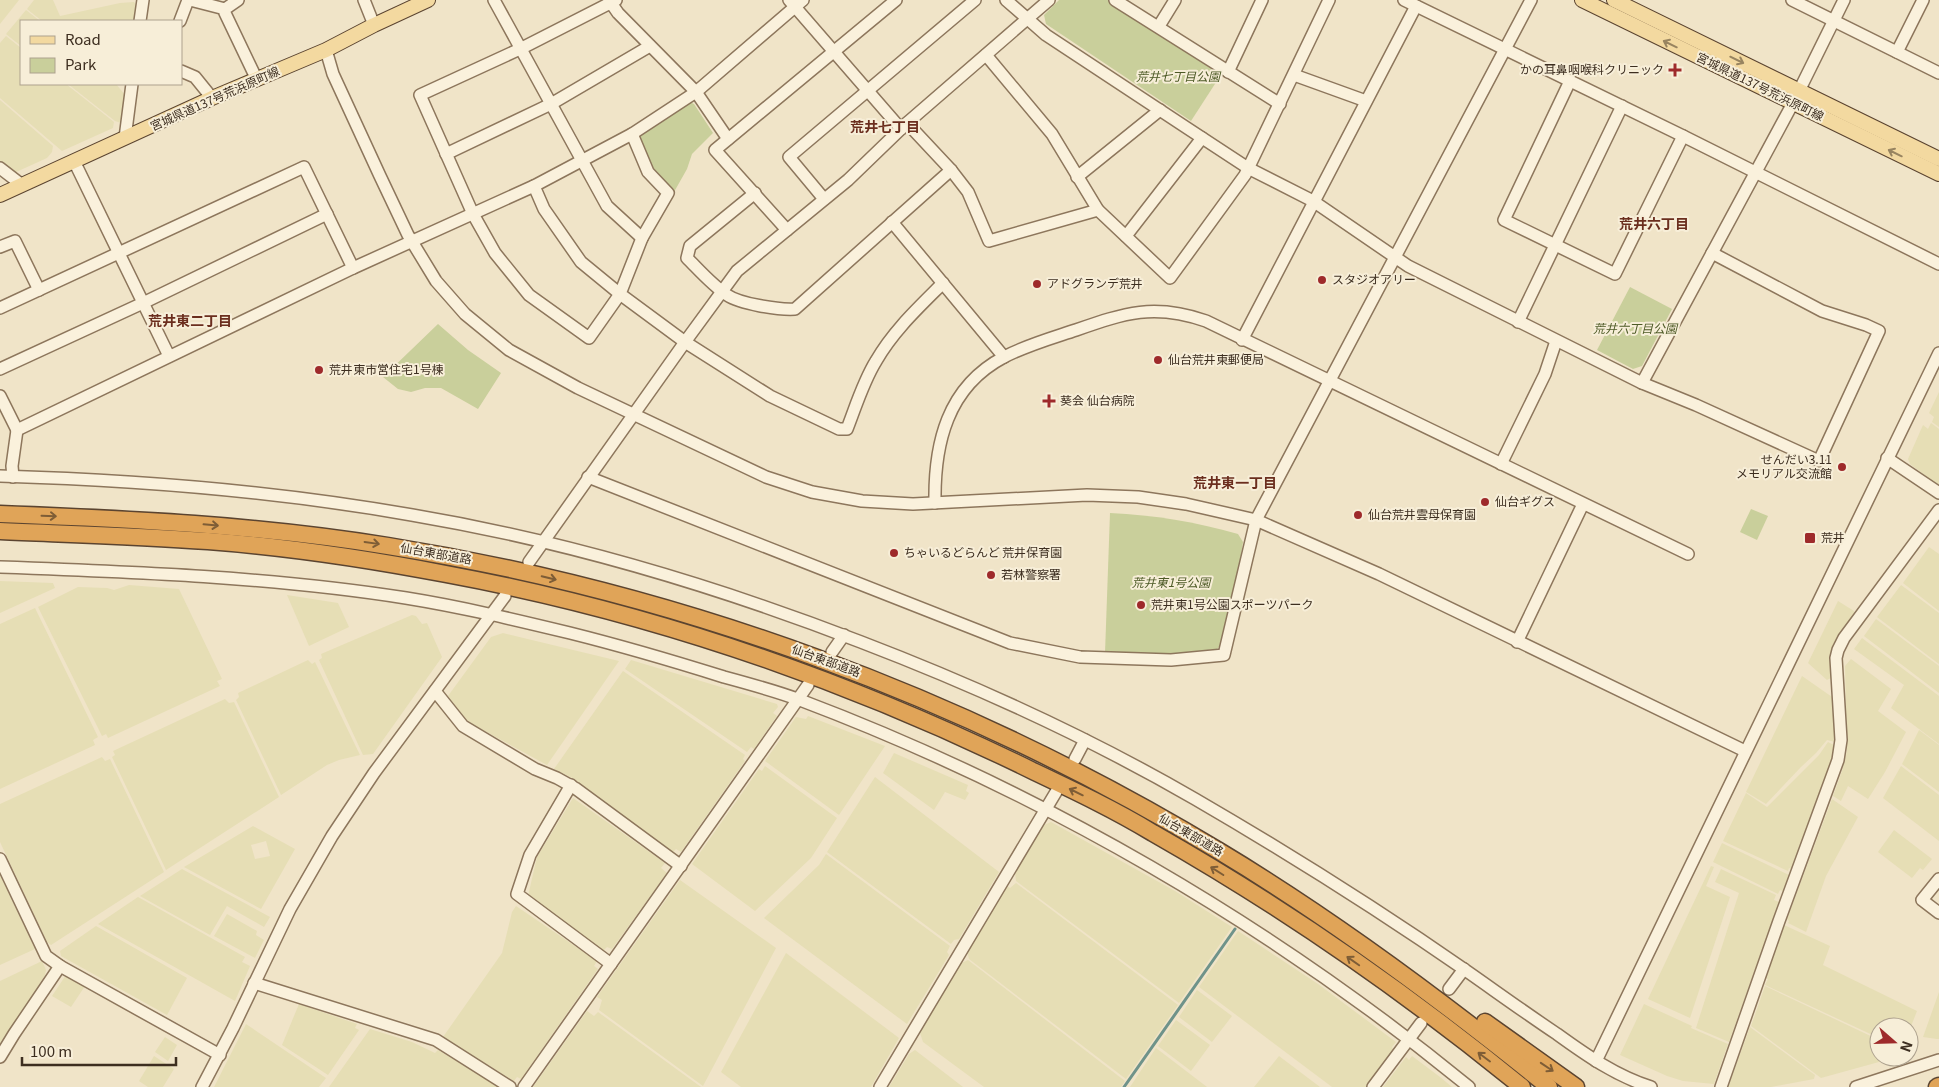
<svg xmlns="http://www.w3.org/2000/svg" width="1939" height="1087" font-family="Georgia,'Noto Sans JP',serif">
<rect width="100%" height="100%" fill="#f0e4c8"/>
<g fill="#e6deb5" fill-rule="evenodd">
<path d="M0 0H19L0 24Z"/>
<path d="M34 0H53L60 16 120 3 134 2 136 5 134 21H42L27 9Z"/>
<path d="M26 10 40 21H21V46L6 34Z"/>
<path d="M6 36 21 48V84H66L114 122 113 128 62 151 0 98V43Z"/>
<path d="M68 84H116L125 95 121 123 115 121Z"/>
<path d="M0 100 53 146 52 152 47 158 14 173 0 166Z"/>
<path d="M1939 392V427L1932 422 1934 417 1929 413Z"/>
<path d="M1931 423 1939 429V486L1910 464 1908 459 1923 425 1928 429Z"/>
<path d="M1929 547 1939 554V611L1903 583Z"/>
<path d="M0 581 53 583 55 588 0 613Z"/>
<path d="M129 585 179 589 222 679 217 681 220 686 108 738 106 734 102 736 38 607 78 587 107 588 114 590Z"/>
<path d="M1901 585 1939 613V664L1877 617Z"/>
<path d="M287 595 338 603 349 627 309 646Z"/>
<path d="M1838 601 1854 611V614L1833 644V677L1827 680 1808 663Z"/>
<path d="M35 608 98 737 93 740 95 745 0 789V624Z"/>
<path d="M412 615 416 616 422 624 427 623 442 657 373 754 363 755 319 660 322 658 321 654Z"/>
<path d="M1876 619 1939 666V693L1864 636Z"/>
<path d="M503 633 619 661 547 765 472 724 465 718 448 696 491 637Z"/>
<path d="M1862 638 1939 696V744L1891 708 1904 685 1854 649Z"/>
<path d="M1851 659 1891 689 1878 711 1906 732 1885 772 1868 799 1848 786 1841 801 1833 796 1842 771 1847 751 1845 666Z"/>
<path d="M308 660 312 664 315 662 360 755 339 760 327 765 281 795 236 700 239 697 238 693Z"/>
<path d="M631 660 777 704 778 707 773 713 777 716 754 749 751 747 747 752 625 669Z"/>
<path d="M623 671 745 755 743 759 745 761 681 852 676 849 673 852 574 779 554 769Z"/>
<path d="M1802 676 1835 699V742L1827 740 1816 753 1801 767 1766 804 1746 792Z"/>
<path d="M225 699 229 703 234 702 279 797 166 870 112 757 115 755 113 751Z"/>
<path d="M808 716 885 746 839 815 765 761 796 717 806 719Z"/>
<path d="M1919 730 1939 745V792L1902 764Z"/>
<path d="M1828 742 1834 745 1832 758 1791 869 1789 868 1788 871 1723 841 1746 793 1767 807 1819 755Z"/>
<path d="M894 753 968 785 966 791 969 793 965 800 945 792 934 810 883 773Z"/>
<path d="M102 757 105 761 110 759 164 872 51 945 47 942 0 842V804Z"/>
<path d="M765 766 837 818 811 858 755 911 692 864 759 769 762 771Z"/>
<path d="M1901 766 1939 795V841L1883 798Z"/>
<path d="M875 777 999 872 959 939 954 940 951 944 827 852Z"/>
<path d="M573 798 665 863 661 868 667 873 612 949 607 947 603 951 528 896 537 857Z"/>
<path d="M1832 799 1858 817 1826 876 1806 932 1788 923 1789 921 1787 919Z"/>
<path d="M1051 822 1175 891 1232 927 1179 1003 1016 881 1015 873 1044 825Z"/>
<path d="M253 826 295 849 261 909 184 867ZM266 841 270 856 255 859 251 845Z"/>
<path d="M1894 830 1932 859 1923 870 1920 868 1912 878 1878 852Z"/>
<path d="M1722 843 1789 875 1783 891 1780 890 1778 894 1713 862Z"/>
<path d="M826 854 950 946 947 952 949 955 907 1024 764 918 819 865Z"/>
<path d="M1711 866 1714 867 1706 886 1730 897 1690 1018 1648 999Z"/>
<path d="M182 869 270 917 264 927 227 906 210 935 140 896Z"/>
<path d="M1721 869 1776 895 1774 900 1779 902 1729 1042 1696 1028 1739 893 1715 882Z"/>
<path d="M0 875 35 949 0 965Z"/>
<path d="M680 880 776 948 703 1086 599 1010 602 1000 597 997Z"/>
<path d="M1016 883 1178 1005 1126 1079 969 959 967 951 1007 886 1010 888Z"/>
<path d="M138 897 245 957 242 962 250 966 235 1001 98 924Z"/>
<path d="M516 906 597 961 594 966 598 969 521 1079 517 1077 514 1081 443 1037 502 953 512 912Z"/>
<path d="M227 914 257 931 256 935 264 940 255 958 214 936Z"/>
<path d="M1784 925 1830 946 1823 965 1917 1011 1910 1029 1917 1032 1909 1052V1027H1879V1038L1765 985 1768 979 1765 978Z"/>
<path d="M96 926 187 978 167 1015 61 956 60 951Z"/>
<path d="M1238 931 1318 984 1396 1042 1392 1047 1394 1051 1367 1087H1332L1199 987Z"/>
<path d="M786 953 899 1038 871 1087H741L721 1072Z"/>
<path d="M968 960 1125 1081 1121 1087H984L923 1042 919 1030 959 964Z"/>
<path d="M42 961 46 970 45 975 0 1048V981Z"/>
<path d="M66 975 85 986 71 1007 52 996Z"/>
<path d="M1765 986 1879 1040V1057H1897L1821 1078 1751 1026Z"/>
<path d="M1197 990 1232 1016 1212 1042 1179 1017Z"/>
<path d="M1939 992V1039H1937L1923 1037Z"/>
<path d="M299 1004 357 1024 355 1028 359 1030 328 1075 282 1045Z"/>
<path d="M1644 1004 1692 1026 1691 1028 1728 1044 1714 1084 1683 1081 1667 1076 1620 1055Z"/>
<path d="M587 1011 594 1016 598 1012 701 1087H533Z"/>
<path d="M1176 1020 1210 1045 1191 1071 1158 1046Z"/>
<path d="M246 1024 326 1078 319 1087H214Z"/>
<path d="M1750 1027 1815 1075 1814 1079 1771 1087H1728Z"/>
<path d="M370 1029 412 1042 435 1053 438 1050 499 1087H329Z"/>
<path d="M165 1037 177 1045 168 1061 155 1052Z"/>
<path d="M1156 1048 1207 1087H1130Z"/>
<path d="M915 1050 963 1087H889L909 1054Z"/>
<path d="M154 1056 174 1069 163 1087H148L139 1081Z"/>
<path d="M1279 1056 1320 1087H1254Z"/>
<path d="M1412 1056 1440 1077 1452 1087H1383L1406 1057 1409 1060Z"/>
</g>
<g fill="#c9cf9b">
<path d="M1059 0H1110L1224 70 1191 121 1046 24 1044 15Z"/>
<path d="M688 101 694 104 713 133 692 154 687 169 674 192 654 173 639 141 642 132Z"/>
<path d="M1630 287 1672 309 1642 366 1633 369 1597 350Z"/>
<path d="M438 324 468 350 501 373 478 409 441 388H425L411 392 398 389 383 377Z"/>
<path d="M1751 509 1768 516 1757 540 1740 532Z"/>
<path d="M1110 513C1154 515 1196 522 1238 534L1243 542 1238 574 1222 644 1217 649 1173 654 1105 653Z"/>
</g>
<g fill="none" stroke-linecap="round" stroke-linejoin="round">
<path stroke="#6f938a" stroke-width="3" d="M1124 1087 1235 929"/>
<defs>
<g id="minor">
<path d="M190 0 225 9"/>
<path d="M238 0 225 9V13L257 80"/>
<path d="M364 0 374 25"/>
<path d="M494 0 607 206 642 238"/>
<path d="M609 0 618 13 696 92 728 139"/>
<path d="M789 0 901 129"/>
<path d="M1006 0 1046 35 1187 128 1248 168 1313 201 1408 266 1642 383 1696 405 1819 461 1879 331 1866 325 1822 311 1712 253"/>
<path d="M1115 0 1280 104"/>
<path d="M1404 0 1683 136 1939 264"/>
<path d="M1792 0 1939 73"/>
<path d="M140 21 143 0"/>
<path d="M180 21 188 0"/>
<path d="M1159 26 1175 0"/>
<path d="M326 50 333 74 380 176 408 235 436 281 465 314 509 350 578 388 766 477 812 492 862 501 913 504 1087 495 1138 497 1186 504 1256 520 1379 574 1745 751"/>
<path d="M1897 52 1923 0"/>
<path d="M986 55 1052 134 1098 210 1170 278 1245 175 1329 0"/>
<path d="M181 71 195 77 212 98"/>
<path d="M1228 72 1262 0"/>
<path d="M1294 75 1366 101"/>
<path d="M1570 81 1504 220 1615 274 1683 136"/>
<path d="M907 123 951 170 968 192 989 241 1098 210"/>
<path d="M632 134 648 172 668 193 642 238 620 294 685 342 770 396 839 429H847C856 406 863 382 876 361 893 331 919 307 943 283"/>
<path d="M125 138 132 84"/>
<path d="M446 154 551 104 650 46"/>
<path d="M74 161 169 356"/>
<path d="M0 168 22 185"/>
<path d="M1077 177 1160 110"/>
<path d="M534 186 544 209 581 262 620 294 589 338 529 295 495 253 473 214 420 95 520 49 616 0"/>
<path d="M755 193 690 246 687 258C699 270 712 285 727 295 740 304 779 310 795 309L951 170"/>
<path d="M824 199 789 157 975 0"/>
<path d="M892 222 1004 357"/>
<path d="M787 230 715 150 896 0"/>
<path d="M1126 236 1202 138"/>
<path d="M0 247 15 241 39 290"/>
<path d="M0 308 304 167 353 268"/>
<path d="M1518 322 1622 106"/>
<path d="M1242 340 1416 6"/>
<path d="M0 369 143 303 327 214"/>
<path d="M1642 383 1793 103 1844 0"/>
<path d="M0 396 17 430 353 268 534 186 632 134 696 92 803 0"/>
<path d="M1887 458 1939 493"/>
<path d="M1501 464 1545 374 1556 341"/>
<path d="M0 476C138 480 276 491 412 515 566 541 716 586 861 642 976 686 1088 737 1195 799 1288 853 1380 911 1468 972 1498 993 1527 1014 1557 1034 1586 1055 1616 1076 1651 1087"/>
<path d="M13 477 12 466 17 430"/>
<path d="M588 477 1010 643 1080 657 1171 660 1224 655 1256 520 1531 0"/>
<path d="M935 503C934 444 947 387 1004 357 1027 345 1052 338 1076 330 1125 313 1154 303 1206 321L1688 554"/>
<path d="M529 562 685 342 737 271 848 180 907 123 1049 0"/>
<path d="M0 567C136 572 272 577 406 598 462 607 516 620 570 633 622 646 673 661 724 677 750 684 776 691 800 700 1041 791 1270 924 1469 1087"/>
<path d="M1517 642 1583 504"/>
<path d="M832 652 844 635"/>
<path d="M435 691 463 726 535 769 557 778 575 788 681 866"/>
<path d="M1075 759 1085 740"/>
<path d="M571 785 530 855 517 894 611 964"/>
<path d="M0 859 46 956 60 966"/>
<path d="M1939 879 1922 900 1939 913"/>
<path d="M254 983 436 1040 510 1087"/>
<path d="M1449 989 1464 969"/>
<path d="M0 1057 14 1034 60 966 220 1055"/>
<path d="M1596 1061 1939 353"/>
<path d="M202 1087 233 1028 290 909 332 836 374 773 505 596"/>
<path d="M524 1087 808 685"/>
<path d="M880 1087 1056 792"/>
<path d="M1373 1087 1421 1023"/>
<path d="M1721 1087 1779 921 1838 760 1841 740 1836 658 1838 650 1844 638 1939 510"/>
<path d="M1856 1087 1939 1060"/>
</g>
<g id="major">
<path d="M1582 0 1939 174"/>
<path d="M1614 0 1939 159"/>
<path d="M0 195 212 98 326 50 374 25 428 0"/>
</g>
<g id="highway">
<path d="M0 514C130 519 260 525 388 546 682 593 964 697 1219 851 1334 920 1444 1002 1549 1087"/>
<path d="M0 531C69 534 138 536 208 541 287 547 368 559 446 574 651 612 848 680 1035 772 1075 791 1115 810 1153 833 1283 907 1407 993 1522 1087"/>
<path d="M1485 1022 1576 1087"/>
<path d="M1937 1087 1939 1086"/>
</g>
</defs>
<use href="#minor" stroke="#8d765c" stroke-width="14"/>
<use href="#major" stroke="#5b4430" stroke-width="16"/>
<use href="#highway" stroke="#5b4430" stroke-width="19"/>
<use href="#minor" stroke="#faf1dc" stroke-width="11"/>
<use href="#major" stroke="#f3d9a0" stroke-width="14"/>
<use href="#highway" stroke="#e0a458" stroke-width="16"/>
</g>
<defs><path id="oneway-shaft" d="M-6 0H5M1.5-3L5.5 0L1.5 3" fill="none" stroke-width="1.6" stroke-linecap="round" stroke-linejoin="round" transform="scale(1.25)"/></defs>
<g stroke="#988460">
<use href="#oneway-shaft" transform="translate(1670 44) rotate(-154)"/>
<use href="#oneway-shaft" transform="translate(1737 60) rotate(26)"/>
<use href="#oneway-shaft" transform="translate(1895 153) rotate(-154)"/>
</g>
<g stroke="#7e5d36">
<use href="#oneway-shaft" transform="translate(49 516) rotate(2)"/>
<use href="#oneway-shaft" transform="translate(211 525) rotate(5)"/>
<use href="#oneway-shaft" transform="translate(372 543) rotate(8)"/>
<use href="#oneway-shaft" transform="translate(549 578) rotate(13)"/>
<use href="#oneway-shaft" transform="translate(1076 792) rotate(-154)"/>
<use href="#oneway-shaft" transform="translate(1217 871) rotate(-148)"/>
<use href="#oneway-shaft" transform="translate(1353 961) rotate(-145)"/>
<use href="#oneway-shaft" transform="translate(1484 1057) rotate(-143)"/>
<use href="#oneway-shaft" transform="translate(1547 1067) rotate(34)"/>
</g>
<g fill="#9e2a2b" stroke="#f7eed8" stroke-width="2">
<path d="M1672.5 62.5h5v5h5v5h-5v5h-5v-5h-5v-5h5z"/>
<circle cx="1322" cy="280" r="5"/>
<circle cx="1037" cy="284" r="5"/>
<circle cx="1158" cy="360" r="5"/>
<circle cx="319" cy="370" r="5"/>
<path d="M1046.5 393.5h5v5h5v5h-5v5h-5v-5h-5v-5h5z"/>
<circle cx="1842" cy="467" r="5"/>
<circle cx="1485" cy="502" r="5"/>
<circle cx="1358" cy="515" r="5"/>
<rect x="1804" y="532" width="12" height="12" rx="2.5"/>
<circle cx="894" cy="553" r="5"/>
<circle cx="991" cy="575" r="5"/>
<circle cx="1141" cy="605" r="5"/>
</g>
<g text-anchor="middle" stroke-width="4" stroke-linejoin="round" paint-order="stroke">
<g font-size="12" fill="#3d2e20" stroke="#f7eed8" text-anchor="start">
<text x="1664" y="74" text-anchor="end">かの耳鼻咽喉科クリニック</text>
<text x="1332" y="284">スタジオアリー</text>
<text x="1047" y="288">アドグランデ荒井</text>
<text x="1168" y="364">仙台荒井東郵便局</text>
<text x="329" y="374">荒井東市営住宅1号棟</text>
<text x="1060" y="405">葵会 仙台病院</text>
<text x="1832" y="464" text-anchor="end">せんだい3.11<tspan x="1832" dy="14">メモリアル交流館</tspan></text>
<text x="1495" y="506">仙台ギグス</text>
<text x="1368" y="519">仙台荒井雲母保育園</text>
<text x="1821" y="542">荒井</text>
<text x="904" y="557">ちゃいるどらんど 荒井保育園</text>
<text x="1001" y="579">若林警察署</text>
<text x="1151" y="609">荒井東1号公園スポーツパーク</text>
</g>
<g font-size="12" font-style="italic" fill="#4d5a26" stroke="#f7eed8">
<text x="1178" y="81">荒井七丁目公園</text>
<text x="1635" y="333">荒井六丁目公園</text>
<text x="1171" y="587">荒井東1号公園</text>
</g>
<g font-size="12" fill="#3d2e20" stroke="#f7eed8">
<text transform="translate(1760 87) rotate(26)" y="4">宮城県道137号荒浜原町線</text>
<text transform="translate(215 99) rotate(-24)" y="4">宮城県道137号荒浜原町線</text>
<text transform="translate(436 554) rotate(10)" y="4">仙台東部道路</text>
<text transform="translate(826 661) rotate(20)" y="4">仙台東部道路</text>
<text transform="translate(1191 835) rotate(30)" y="4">仙台東部道路</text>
</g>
<g font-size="14" font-weight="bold" fill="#6b2e1e" stroke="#f7eed8">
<text x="885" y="132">荒井七丁目</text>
<text x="1654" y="229">荒井六丁目</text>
<text x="190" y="326">荒井東二丁目</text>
<text x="1235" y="488">荒井東一丁目</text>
</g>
</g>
<rect x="20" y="20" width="162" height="65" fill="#f7eed8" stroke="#ada18e"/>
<rect x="30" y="36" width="25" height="8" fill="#f3d9a0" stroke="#ada18e"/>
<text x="65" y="45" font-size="15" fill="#3d2e20">Road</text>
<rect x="30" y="58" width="25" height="15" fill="#c9cf9b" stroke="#ada18e"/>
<text x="65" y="70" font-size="15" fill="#3d2e20">Park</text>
<g transform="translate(1894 1042) rotate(110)"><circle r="24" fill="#f7eed8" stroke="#ada18e"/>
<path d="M0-4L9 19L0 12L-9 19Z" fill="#9e2a2b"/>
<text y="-8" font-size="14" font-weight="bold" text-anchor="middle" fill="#3d2e20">N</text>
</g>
<path d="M22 1057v8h154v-8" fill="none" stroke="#3d2e20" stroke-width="2.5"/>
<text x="30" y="1057" font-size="15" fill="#3d2e20" stroke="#f7eed8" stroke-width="4" paint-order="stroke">100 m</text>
</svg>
